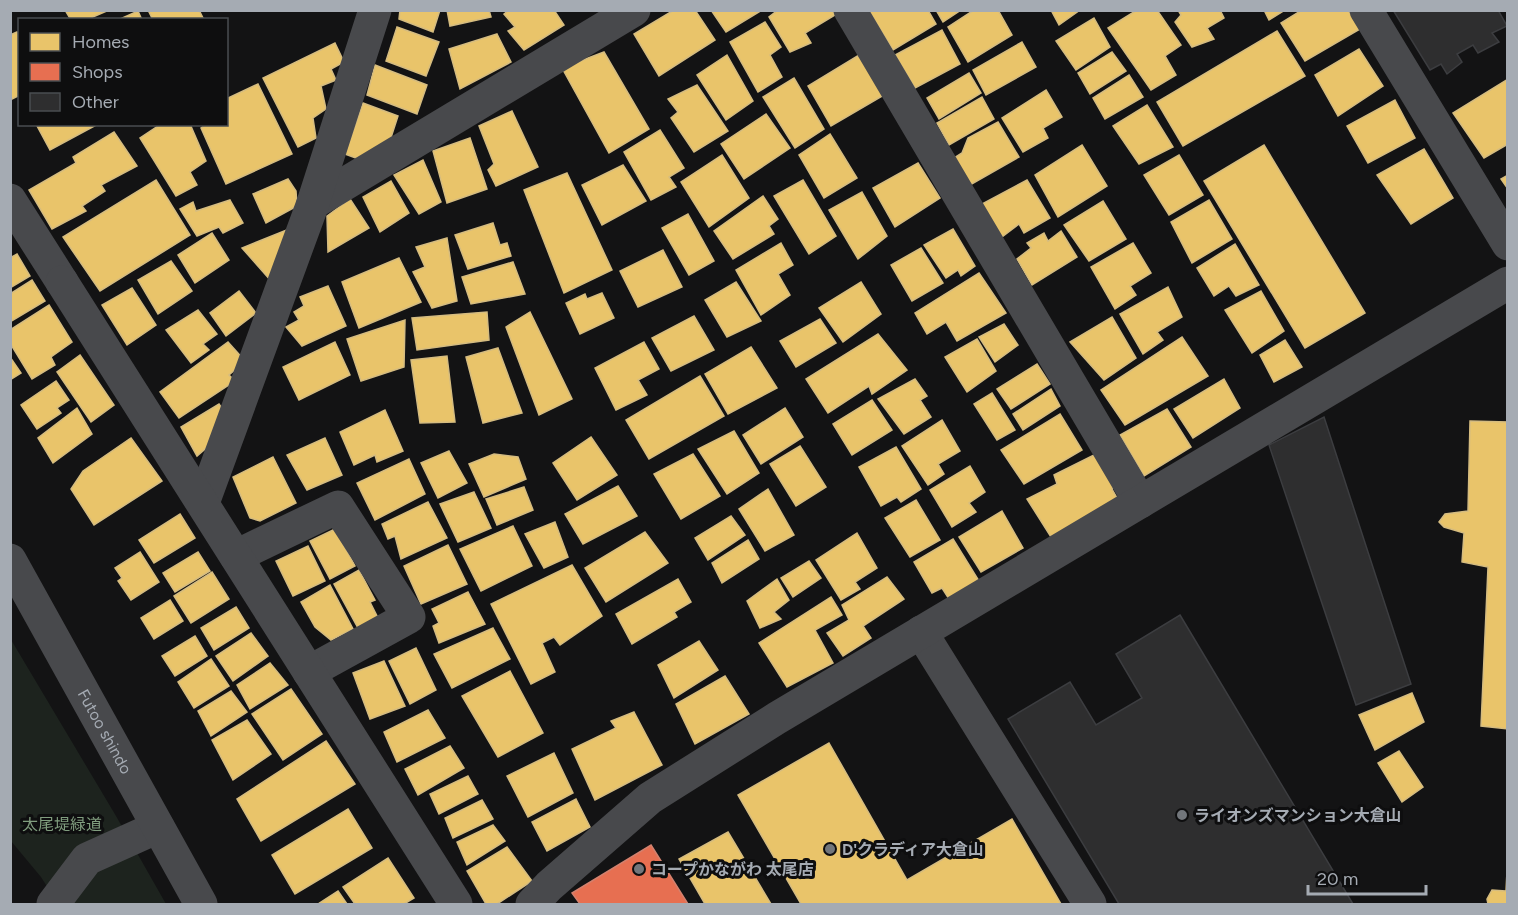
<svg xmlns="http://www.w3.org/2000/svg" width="1518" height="915" font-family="Figtree,'Noto Sans JP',sans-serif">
<rect width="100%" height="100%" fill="#131314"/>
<path fill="#1d231e" d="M10 638 116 816 166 904H58L41 877 11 841Z"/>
<g fill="#e9c46a" stroke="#d5bc80" stroke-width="1.5">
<path d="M65 10H109L86 20H71Z"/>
<path d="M148 10H199L204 20H153Z"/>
<path d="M400 10H440L433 32 399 19Z"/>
<path d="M447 10H489L491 17 450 26Z"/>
<path d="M509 10H554L564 25 524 50 508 31 515 27 504 14Z"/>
<path d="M674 10H695L715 40 659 76 634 34Z"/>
<path d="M711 10H762L726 32Z"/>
<path d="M778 10H832L835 15 805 33 811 43 790 52 769 17Z"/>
<path d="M928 10 936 24 893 50 869 11Z"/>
<path d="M936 10H961L943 22Z"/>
<path d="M974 10H998L1012 35 968 62 948 27Z"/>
<path d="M1051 10H1080L1059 25Z"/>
<path d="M1137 10H1157L1181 45 1165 56 1176 75 1151 90 1108 28Z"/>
<path d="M1178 10H1220L1224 18 1207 28 1214 39 1192 47 1175 22 1181 15Z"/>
<path d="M1264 10H1285L1269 20Z"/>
<path d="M1302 10H1348L1360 29 1305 61 1281 23Z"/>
<path d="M138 11 142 20H118Z"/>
<path d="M1094 18 1110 47 1076 70 1056 41Z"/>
<path d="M765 22 781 47 770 55 782 77 758 92 730 42Z"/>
<path d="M397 27 439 42 426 76 386 61Z"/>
<path d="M942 30 960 64 915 88 895 55Z"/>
<path d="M1277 31 1305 76 1183 146 1157 102Z"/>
<path d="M17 32 20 36V95L10 100V35Z"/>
<path d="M497 34 511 62 460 89 449 49Z"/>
<path d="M1022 42 1036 67 986 95 973 70Z"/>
<path d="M335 43 344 62 331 69 336 80 321 86 326 109 313 118 316 138 298 147 263 78Z"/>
<path d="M1359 49 1383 86 1338 116 1315 75Z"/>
<path d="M604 52 649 129 609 153 562 68Z"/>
<path d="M1112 52 1126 71 1090 94 1078 73Z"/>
<path d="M727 55 753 101 726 120 697 75Z"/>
<path d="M859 55 884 95 831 126 808 86Z"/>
<path d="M375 65 427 85 417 114 367 95Z"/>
<path d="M969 73 981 93 939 119 927 98Z"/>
<path d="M1129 75 1143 97 1105 119 1093 98Z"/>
<path d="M794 78 824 129 795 148 763 97Z"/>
<path d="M1508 79V144L1484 158 1453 113Z"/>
<path d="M258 84 292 154 226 184 201 128 206 124H226V99Z"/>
<path d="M697 85 728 131 694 152 671 118 678 112 668 99Z"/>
<path d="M1046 90 1062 117 1043 128 1048 138 1023 152 1002 118Z"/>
<path d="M982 97 994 119 949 145 937 123Z"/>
<path d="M1395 100 1415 138 1368 163 1347 126Z"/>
<path d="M363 103 398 116 387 150 361 160 345 154Z"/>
<path d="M1147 105 1173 147 1139 164 1113 126Z"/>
<path d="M512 111 538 167 496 186 488 170 494 164 479 126Z"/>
<path d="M766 114 790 148 744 179 721 144Z"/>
<path d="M998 122 1019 157 970 185 954 158 962 153 968 138Z"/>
<path d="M36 124H98L50 150Z"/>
<path d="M161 124H190L206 161 190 172 197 185 176 196 140 138Z"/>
<path d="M660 130 684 168 669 177 676 187 651 200 624 152Z"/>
<path d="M114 132 137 166 101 185 105 191 82 206 86 211 52 229 29 190 76 163 73 157Z"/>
<path d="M830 134 857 178 824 198 799 155Z"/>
<path d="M470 138 487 189 447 203 433 151Z"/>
<path d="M1082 145 1107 186 1058 217 1035 175Z"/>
<path d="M1264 145 1365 313 1305 348 1204 181Z"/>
<path d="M1424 149 1453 198 1411 224 1377 175Z"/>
<path d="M722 155 749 198 709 227 681 182Z"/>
<path d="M1179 155 1203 195 1169 215 1144 175Z"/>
<path d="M423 160 441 202 419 214 394 175Z"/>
<path d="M918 163 940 198 895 227 873 188Z"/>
<path d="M623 165 646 201 602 225 582 185Z"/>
<path d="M567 173 612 270 564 293 524 190Z"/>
<path d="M1508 175V189L1501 179Z"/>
<path d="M288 179 296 191 297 206 266 223 253 194Z"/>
<path d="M156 180 190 235 100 291 63 237Z"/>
<path d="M803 180 836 236 809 254 774 196Z"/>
<path d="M1027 180 1050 218 1024 233 1019 224 1002 237 982 204Z"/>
<path d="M391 181 409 213 380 232 363 197Z"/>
<path d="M862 192 887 236 858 259 829 210Z"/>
<path d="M763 196 778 219 769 226 774 234 733 259 714 231Z"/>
<path d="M350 199 369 228 328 252 327 216Z"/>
<path d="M230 200 243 223 223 233 219 227 197 236 180 209 193 202 196 211Z"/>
<path d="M1209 200 1232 239 1192 263 1171 222Z"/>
<path d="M1103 201 1126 239 1089 261 1064 225Z"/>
<path d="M688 214 714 261 689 275 662 228Z"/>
<path d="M493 223 500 245 507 243 511 256 468 269 455 235Z"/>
<path d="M289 229 272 282 242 248Z"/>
<path d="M953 229 975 266 961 276 958 270 946 278 924 245Z"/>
<path d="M1061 231 1077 257 1032 285 1017 259 1031 248 1027 243 1044 233 1048 241Z"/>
<path d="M212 233 229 260 195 283 178 255Z"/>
<path d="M447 238 457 301 432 308 413 272 425 267 416 247Z"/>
<path d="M781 243 793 265 778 274 790 295 761 315 736 270Z"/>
<path d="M1133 243 1151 273 1130 286 1136 295 1115 309 1091 267Z"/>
<path d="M1235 244 1259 285 1236 296 1229 286 1214 296 1197 268Z"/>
<path d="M921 248 943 283 912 301 891 265Z"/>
<path d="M663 250 682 287 638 307 620 271Z"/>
<path d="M17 254 30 276 10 288V258Z"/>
<path d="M399 258 421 302 359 328 342 282Z"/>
<path d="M171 261 192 291 158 314 138 280Z"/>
<path d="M513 262 525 294 471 304 462 277Z"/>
<path d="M979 273 1006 313 957 341 946 322 927 334 915 313Z"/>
<path d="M32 280 45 301 10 322V294Z"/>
<path d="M736 282 761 321 727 337 705 300Z"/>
<path d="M861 282 881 314 843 342 819 308Z"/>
<path d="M328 286 346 326 302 346 286 327 299 320 294 312 304 306 300 297Z"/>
<path d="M1168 287 1182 317 1157 332 1163 340 1143 354 1120 314Z"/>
<path d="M132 288 156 325 127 345 102 305Z"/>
<path d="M239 291 256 313 226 336 210 313Z"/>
<path d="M1261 291 1284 331 1252 353 1225 310Z"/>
<path d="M602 293 614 318 580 334 566 303 585 294 587 299Z"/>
<path d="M49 305 72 342 51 357 55 365 32 379 10 343V330Z"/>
<path d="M198 310 217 334 203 344 209 350 191 363 166 330Z"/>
<path d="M487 312 489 340 417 350 412 318Z"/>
<path d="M530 312 572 399 539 415 506 327Z"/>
<path d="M694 316 714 350 671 371 652 338Z"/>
<path d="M1112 317 1136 358 1104 380 1070 342Z"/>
<path d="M820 319 836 343 796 367 780 341Z"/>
<path d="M405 320 404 367 361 381 347 339Z"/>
<path d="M1004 324 1018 345 995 362 979 337Z"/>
<path d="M878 334 907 370 872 394 869 386 828 413 806 379Z"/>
<path d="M1182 337 1208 376 1125 425 1101 390Z"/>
<path d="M977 339 996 371 967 392 945 357Z"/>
<path d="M1285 340 1302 367 1274 382 1260 355Z"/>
<path d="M228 342 245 361 229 375 235 381 179 418 160 392Z"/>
<path d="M335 342 350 375 299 400 283 367Z"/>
<path d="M644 342 659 369 638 380 647 395 616 410 595 368Z"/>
<path d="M751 347 777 388 728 414 705 374Z"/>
<path d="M498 348 522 413 483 423 466 357Z"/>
<path d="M80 355 114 405 91 422 57 372Z"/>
<path d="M447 356 455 422 420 423 411 360Z"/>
<path d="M10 357 21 373 10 380Z"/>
<path d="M1037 364 1050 384 1011 409 997 389Z"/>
<path d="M700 376 724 416 649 459 626 420Z"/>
<path d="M915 379 927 396 920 400 931 417 904 434 878 399Z"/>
<path d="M1224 379 1240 408 1193 438 1174 409Z"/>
<path d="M56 381 69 400 57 408 61 413 37 429 21 405Z"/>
<path d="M1051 389 1060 406 1023 430 1013 414Z"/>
<path d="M992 393 1015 430 997 440 974 404Z"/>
<path d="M872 400 892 430 852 455 833 424Z"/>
<path d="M219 404 228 417 219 437 197 456 181 427Z"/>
<path d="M77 408 92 434 53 463 38 438Z"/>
<path d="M785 408 803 437 761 464 743 435Z"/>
<path d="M1167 409 1191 447 1144 476 1120 435Z"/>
<path d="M385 410 403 451 377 462 375 455 354 465 340 432Z"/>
<path d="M1060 414 1082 450 1024 484 1001 450Z"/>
<path d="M942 420 960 451 938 464 944 474 928 485 902 446Z"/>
<path d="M1470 421 1508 422V729L1481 726 1488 567 1462 562 1464 533 1444 527 1439 522 1445 514 1468 511Z"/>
<path d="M734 431 759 473 727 494 698 449Z"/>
<path d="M591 437 617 475 577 500 553 463Z"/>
<path d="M131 438 162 481 94 525 71 489 83 471Z"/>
<path d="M325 438 342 475 307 490 287 455Z"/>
<path d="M800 446 826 487 796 506 770 464Z"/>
<path d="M896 447 921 489 901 502 897 497 881 506 859 467Z"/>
<path d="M449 451 467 483 438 498 421 463Z"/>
<path d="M1098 453 1118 483 1112 489 1117 498 1051 537 1027 499 1057 484 1054 475Z"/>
<path d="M494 454 518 457 526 479 484 497 469 464Z"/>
<path d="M693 454 720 496 681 519 654 474Z"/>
<path d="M273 457 296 503 260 521 250 518 233 477Z"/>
<path d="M409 459 425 494 375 520 357 483Z"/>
<path d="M970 466 985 492 969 503 976 512 952 527 930 490Z"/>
<path d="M618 486 637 516 583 544 565 514Z"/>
<path d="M524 487 533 510 497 525 486 499Z"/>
<path d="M768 489 794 535 765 551 739 509Z"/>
<path d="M474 492 491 528 458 542 440 504Z"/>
<path d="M916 500 940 540 910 557 885 518Z"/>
<path d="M428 502 447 538 401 559 395 536 388 539 382 524Z"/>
<path d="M1002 511 1023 548 981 572 959 537Z"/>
<path d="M180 514 195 538 154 563 139 540Z"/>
<path d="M731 516 745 535 708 560 695 538Z"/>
<path d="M555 522 568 557 544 568 525 534Z"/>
<path d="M513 526 532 566 481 591 460 549Z"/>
<path d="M335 529 355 566 330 579 310 541Z"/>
<path d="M645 532 668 563 606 602 585 568Z"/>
<path d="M857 533 877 568 855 582 860 589 841 600 816 560Z"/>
<path d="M953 539 979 581 949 599 942 588 932 593 914 562Z"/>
<path d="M748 540 759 559 722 583 712 563Z"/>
<path d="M448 545 467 584 421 604 404 566Z"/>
<path d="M308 546 325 581 293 596 276 561Z"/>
<path d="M140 552 159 582 131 600 118 581 122 578 115 568Z"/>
<path d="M198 552 210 571 175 592 163 573Z"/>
<path d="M809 561 821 578 793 597 781 578Z"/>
<path d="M572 565 602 616 560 645 554 637 542 643 555 672 531 684 491 604Z"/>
<path d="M359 570 375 600 370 602 378 618 358 628 334 584Z"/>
<path d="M212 572 229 599 191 623 174 596Z"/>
<path d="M887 577 904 599 863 626 871 638 843 656 827 633 849 620 842 605Z"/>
<path d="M678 579 691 602 674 612 677 617 632 644 616 614Z"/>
<path d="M777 579 789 600 774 612 781 619 760 628 747 601Z"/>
<path d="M330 585 353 629 331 640 315 627 301 602Z"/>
<path d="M468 592 485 624 439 643 433 626 439 623 432 609Z"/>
<path d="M831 597 842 615 815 630 833 663 787 687 759 643Z"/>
<path d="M170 600 183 621 154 639 141 618Z"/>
<path d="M236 607 249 628 214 650 201 628Z"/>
<path d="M493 628 510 659 452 688 434 654Z"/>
<path d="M251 633 268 656 233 681 216 656Z"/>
<path d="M195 636 207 656 175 676 162 656Z"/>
<path d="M699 641 718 670 674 698 658 665Z"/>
<path d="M416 648 436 690 410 704 389 661Z"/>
<path d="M211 659 229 686 194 708 178 682Z"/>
<path d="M384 661 405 706 370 719 353 673Z"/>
<path d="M270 663 288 685 250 709 237 685Z"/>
<path d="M510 671 543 733 498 757 462 696Z"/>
<path d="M725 676 749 714 695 744 676 704Z"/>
<path d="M291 689 322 734 283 760 252 714Z"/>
<path d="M231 691 247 712 211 736 198 711Z"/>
<path d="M1412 693 1424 722 1375 750 1359 715Z"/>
<path d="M428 710 445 738 397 762 384 732Z"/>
<path d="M634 712 662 765 595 800 572 749 616 728 611 721Z"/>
<path d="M247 720 271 754 233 780 212 740Z"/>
<path d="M326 741 355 784 261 841 237 799Z"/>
<path d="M829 743 907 880 1012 819 1061 904H801L738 795Z"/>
<path d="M450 746 464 768 418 795 405 769Z"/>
<path d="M1399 751 1423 787 1402 802 1378 763Z"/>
<path d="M554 753 573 793 528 817 507 776Z"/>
<path d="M468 776 478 794 439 814 430 794Z"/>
<path d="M576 799 590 827 547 851 532 822Z"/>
<path d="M482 800 493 819 453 838 445 818Z"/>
<path d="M348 809 372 848 295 894 272 855Z"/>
<path d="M493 825 505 841 467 865 457 842Z"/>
<path d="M728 832 771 904H705L679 859Z"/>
<path d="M507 847 532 881 497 904H486L467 871Z"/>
<path d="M1508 851V904H1488L1487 899 1492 890 1506 891Z"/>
<path d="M388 858 414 898 404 904H355L343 887Z"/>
<path d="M338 891 347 904H318Z"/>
</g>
<path fill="#e76f51" stroke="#d3816e" stroke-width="1.5" d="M651 845 688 904H580L572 893Z"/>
<g fill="#2e2e2f" stroke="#3c3d40" stroke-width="1.5">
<path d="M1393 10H1498L1507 26 1492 33 1499 42 1478 53 1473 45 1457 54 1462 62 1447 74 1441 64 1430 70Z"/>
<path d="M1324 417 1411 684 1356 705 1269 445Z"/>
<path d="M1180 615 1353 904H1119L1008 719 1070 682 1096 725 1142 698 1116 654Z"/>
</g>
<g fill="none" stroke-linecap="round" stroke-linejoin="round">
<g stroke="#48494c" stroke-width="33">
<path d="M850 10 1140 502"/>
<path d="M1366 10 1508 244"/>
<path d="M10 200 62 282"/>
<path d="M313 203 634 10"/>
<path d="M203 503 313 203 375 10"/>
<path d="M236 556 338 507 409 617 309 672"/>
<path d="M921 632 1090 904"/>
<path d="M53 904 87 859 158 827"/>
<path d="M532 904 549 886 650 798 777 718 1508 283"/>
</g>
<g stroke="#48494c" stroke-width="33">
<path d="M62 282 456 904"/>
<path id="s1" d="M10 560 201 904"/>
</g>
</g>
<g fill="#72767b" stroke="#0e0e0f" stroke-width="2">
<circle cx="1182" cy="815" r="6"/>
<circle cx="830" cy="849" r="6"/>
<circle cx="639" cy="869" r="6"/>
</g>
<g text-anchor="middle" stroke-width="6" stroke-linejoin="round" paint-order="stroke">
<g font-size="16" fill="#a5abb3" stroke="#0e0e0f">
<text dy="6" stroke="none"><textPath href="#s1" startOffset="196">Futoo shindo</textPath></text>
</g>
<g font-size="16" font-weight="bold" fill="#a5abb3" stroke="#0e0e0f" text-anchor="start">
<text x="1194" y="821">ライオンズマンション大倉山</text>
<text x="842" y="855">D'クラディア大倉山</text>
<text x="651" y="875">コープかながわ 太尾店</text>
</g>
<g font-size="16" fill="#809d7e" stroke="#0e0e0f">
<text x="62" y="830">太尾堤緑道</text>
</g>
</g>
<rect width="1518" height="915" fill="none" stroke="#a5abb3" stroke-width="24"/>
<rect x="18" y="18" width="210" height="108" fill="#0e0e0f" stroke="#4a4d51" stroke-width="1.5"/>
<rect x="30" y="33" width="30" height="18" fill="#e9c46a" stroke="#4a4d51" stroke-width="1.5"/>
<text x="72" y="48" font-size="18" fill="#a5abb3">Homes</text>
<rect x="30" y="63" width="30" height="18" fill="#e76f51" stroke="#4a4d51" stroke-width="1.5"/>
<text x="72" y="78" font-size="18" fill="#a5abb3">Shops</text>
<rect x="30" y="93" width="30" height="18" fill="#2e2e2f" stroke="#4a4d51" stroke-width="1.5"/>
<text x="72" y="108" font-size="18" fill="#a5abb3">Other</text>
<path d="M1308 885v9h118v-9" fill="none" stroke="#a5abb3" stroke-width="3"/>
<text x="1317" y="885" font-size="18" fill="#a5abb3" stroke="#0e0e0f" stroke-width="4.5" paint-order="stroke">20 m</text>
</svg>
